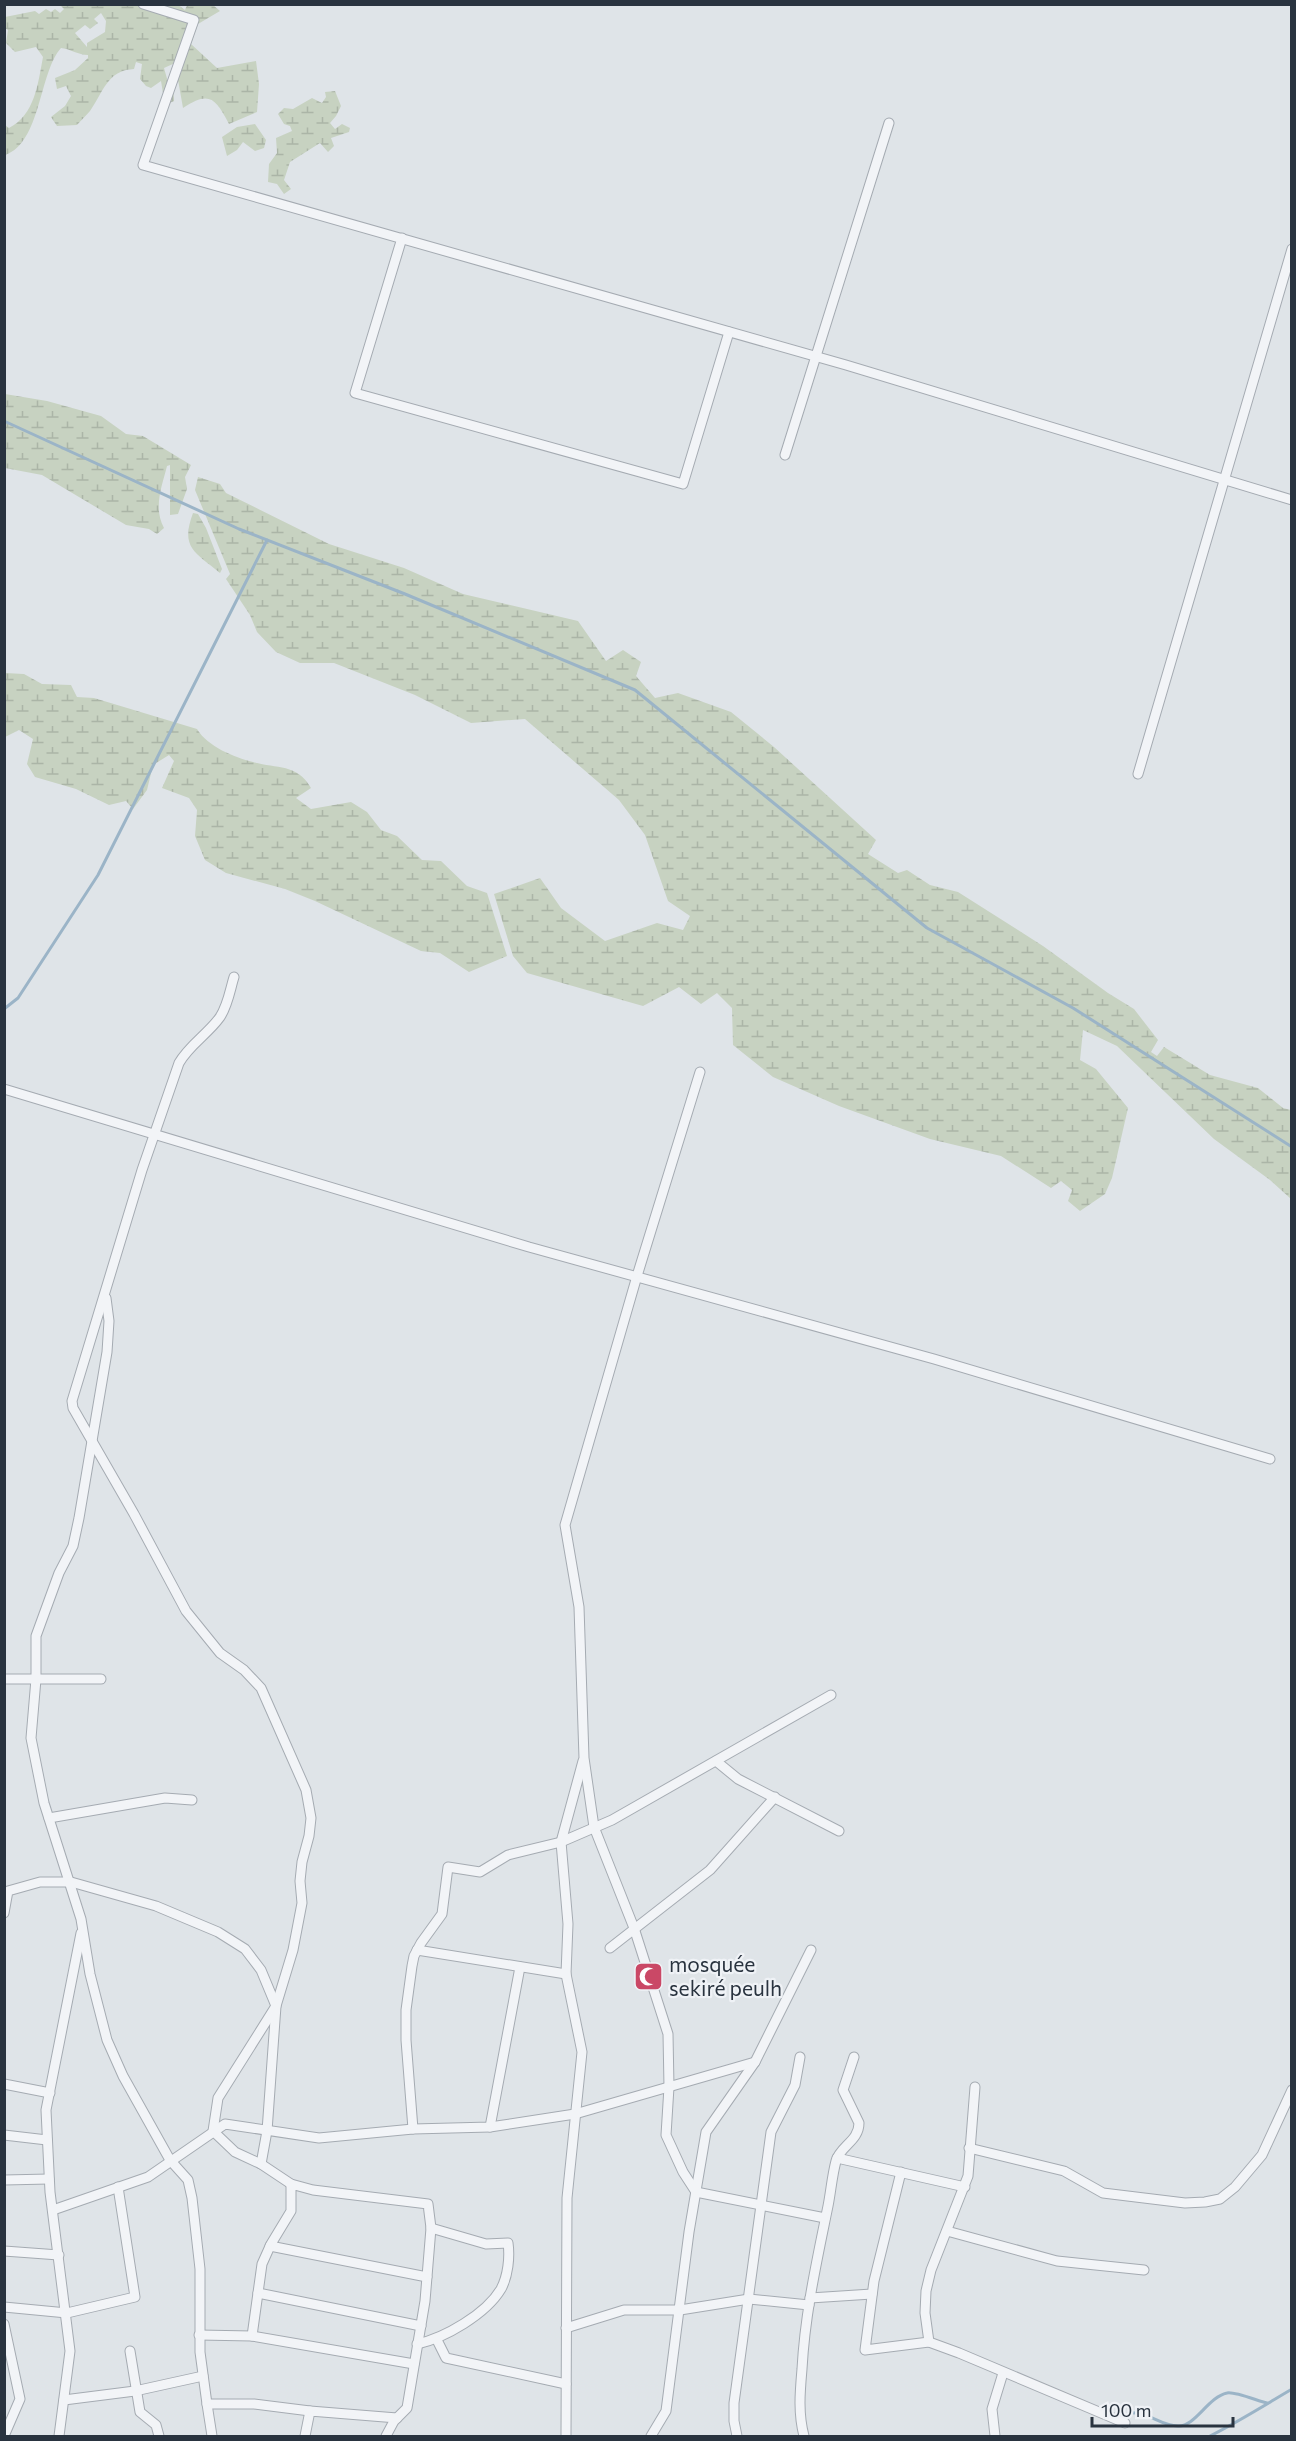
<svg xmlns="http://www.w3.org/2000/svg" width="1296" height="2441" font-family="Commissioner,sans-serif">
<defs>
<pattern id="wetland-marsh" width="20" height="14" patternUnits="userSpaceOnUse" patternTransform="scale(1.5)"><rect width="20" height="14" fill="#c7d2c1"/><path d="M1 5h8M5 5V1M11 12h8M15 12V8" fill="none" stroke="#abb5a7"/></pattern>
</defs>
<rect width="100%" height="100%" fill="#dfe4e8"/>
<g fill="url(#wetland-marsh)" fill-rule="evenodd">
<path d="M177 4 185 10 187 5H213L220 11 198 24 191 44 217 68 256 61 259 84 257 112 229 124C215 97 209 91 183 108L175 63 164 68 168 82 173 83 174 101 165 105 161 81 151 88 146 86 140 79 142 64 136 62 134 69C107 70 103 93 90 111 86 116 81 120 77 125L57 126 51 117 65 106 71 96 66 86 57 89 55 78 75 70 88 58V55C78 55 71 49 61 48 39 72 41 143 5 155V125L9 128C35 115 38 83 43 57L36 47 15 52 6 43 8 30 5 28V17L35 11 39 14 46 9 51 12 55 9 60 13 64 9 60 5ZM101 13 106 21 105 32 87 43V47L75 33 85 25 90 29 98 23 94 19Z"/>
<path d="M335 91 341 106 336 116 330 123 335 129 342 124 350 128 349 132 331 138 334 146 328 152 320 143 290 162 284 180 291 189 284 194 277 184 268 182 269 164 277 153 276 138 292 131 290 126 284 124 278 114 284 108 293 109 312 98 322 103 326 97 325 92Z"/>
<path d="M255 124 266 140 264 148 255 151 243 142 237 150 227 156 222 137 237 127Z"/>
<path d="M5 394 47 401 101 416 126 434 143 436 191 465 185 477 187 489 178 514 170 515V465L167 466C162 486 153 508 164 528L157 534 149 529 126 525 42 475 5 468Z"/>
<path d="M198 477 220 484 226 493 329 544 404 568 463 594 578 621 606 661 623 650 641 662 636 676 655 698 678 693 731 712 774 747 876 840 868 854 898 873 907 870 930 885 958 892 1043 946 1108 993 1134 1009 1158 1040 1151 1052 1157 1056 1164 1047 1210 1075 1258 1088 1283 1108 1291 1110V1199L1270 1180 1214 1139 1117 1046 1083 1030 1080 1060 1096 1069 1128 1108 1112 1178 1105 1194 1080 1211 1068 1201 1072 1190 1061 1181 1051 1188 1001 1156 930 1139 839 1106 773 1077 733 1045 732 1008 717 993 701 1004 679 987 643 1006 527 973 513 956 494 894 540 878 561 908 605 941 657 923 683 930 690 916 668 901 645 835 619 800 525 719 471 723 415 695 334 663H300L276 652 257 632 250 615 226 579 230 574 195 490Z"/>
<path d="M193 513 198 514 206 528 222 569 220 573C195 552 180 548 193 513Z"/>
<path d="M5 673 24 674 42 684 71 685 77 697 94 698 197 729C208 747 234 757 253 762 276 769 297 763 311 788L296 798 311 809 351 802 367 812 381 830 397 836 422 860 441 861 467 886 487 893 507 956 469 972 440 953 421 951 315 901 285 889 226 873 205 860 195 836 197 810 189 798 162 788 174 761 169 755 153 765 147 790 133 809 126 801 109 805 76 789 35 777 27 764 33 739 19 730 5 737Z"/>
</g>
<g fill="none" stroke-linecap="round" stroke-linejoin="round">
<g stroke="#9bb4c7" stroke-width="3">
<path d="M4 421 239 529 405 594 635 690 927 928 1073 1008 1292 1147"/>
<path d="M4 1009 18 998 98 875 267 540"/>
<path d="M1129 2413C1148 2411 1160 2426 1178 2426 1195 2427 1208 2397 1227 2393 1234 2391 1258 2401 1267 2403"/>
<path d="M1210 2436C1238 2422 1265 2405 1292 2389"/>
</g>
<defs>
<g id="street">
<path d="M143 4 194 20 143 165 846 365 1292 500"/>
<path d="M402 238 355 393 683 484 729 332"/>
<path d="M785 455 889 123"/>
<path d="M1138 774 1292 249"/>
<path d="M234 977C230 990 228 1005 220 1017 208 1034 189 1045 179 1063L142 1170 72 1401 73 1408 134 1514 186 1611 220 1653 244 1670 261 1688 306 1790 311 1818 309 1836 302 1862 300 1881 302 1903 293 1950 276 2006 267 2131 261 2164"/>
<path d="M700 1072 637 1276 565 1525 579 1607 584 1758 594 1827 634 1928 668 2034 669 2087 666 2135 683 2172 696 2192 825 2218"/>
<path d="M4 1089 529 1247 934 1359 1270 1459"/>
<path d="M106 1298 109 1321 107 1352 79 1518 73 1546 59 1573 36 1636V1679L31 1738 44 1803 81 1919 90 1974 107 2040 123 2076 170 2160 188 2180 192 2198 200 2269V2352L207 2404H254L310 2411"/>
<path d="M4 1679H101"/>
<path d="M716 1761 738 1779 839 1831"/>
<path d="M49 1818 165 1798 192 1800"/>
<path d="M4 1913 8 1891 40 1882H71L156 1906 218 1932 245 1949 261 1970 276 2006 218 2098 213 2131 235 2152 261 2164 291 2184"/>
<path d="M610 1948 710 1870 775 1797"/>
<path d="M417 1950 566 1974"/>
<path d="M4 2084 50 2093"/>
<path d="M490 2127 520 1967"/>
<path d="M413 2129 406 2040V2010L412 1966 414 1956 421 1943 442 1914 448 1867 480 1872 508 1855 561 1842 612 1820 831 1695"/>
<path d="M4 2135 47 2140"/>
<path d="M969 2148 1064 2171 1103 2193 1185 2203 1205 2202 1220 2199 1235 2187 1262 2155 1292 2090"/>
<path d="M837 2158 965 2187"/>
<path d="M901 2172 874 2281 865 2350 929 2342 959 2353 1125 2423"/>
<path d="M4 2180 49 2179"/>
<path d="M53 2210 148 2177 225 2124 319 2138 413 2129 490 2127 575 2114 755 2062"/>
<path d="M947 2231 1057 2261 1144 2270"/>
<path d="M270 2246 427 2277"/>
<path d="M4 2251 59 2255"/>
<path d="M258 2293 421 2326"/>
<path d="M810 2298 872 2294"/>
<path d="M4 2307 67 2313 135 2297 118 2187"/>
<path d="M4 2324 20 2399 4 2436"/>
<path d="M566 2328 624 2310H680L749 2299 809 2305"/>
<path d="M199 2335 252 2336 414 2364"/>
<path d="M252 2336 262 2264 271 2244 291 2211V2184L313 2190 428 2204 431 2228 425 2301 407 2408 394 2421 386 2436"/>
<path d="M437 2340 446 2358 566 2384"/>
<path d="M929 2342 925 2313 926 2291 931 2270 968 2176 975 2087"/>
<path d="M417 2344C445 2338 486 2314 501 2289 508 2276 510 2257 508 2243L486 2244 431 2228"/>
<path d="M130 2351 140 2412 156 2425 159 2436"/>
<path d="M64 2400 135 2391 203 2376"/>
<path d="M207 2404 212 2436"/>
<path d="M59 2436 70 2351 50 2192 46 2110 81 1933"/>
<path d="M305 2436 310 2411 397 2418"/>
<path d="M566 2436 567 2198 582 2052 566 1974 568 1924 561 1842 583 1761"/>
<path d="M651 2436 666 2411 689 2232 706 2132 755 2062 811 1950"/>
<path d="M737 2436 734 2421V2403L771 2132 795 2085 800 2057"/>
<path d="M804 2436C798 2413 800 2392 802 2369 805 2313 817 2260 828 2206 831 2191 832 2176 836 2161 840 2146 859 2141 859 2123L843 2090 854 2057"/>
<path d="M995 2436 992 2409 1003 2373"/>
</g>
</defs>
<use href="#street" stroke="#a5abb2" stroke-width="11"/>
<use href="#street" stroke="#f2f4f7" stroke-width="9"/>
</g>
<defs>
<symbol id="mosque-square" viewBox="-11 -11 22 22"><rect x="-9" y="-9" width="18" height="18" rx="4" fill="#ca4866" stroke="#eff2f6"/><path d="M3.5-4.9A6 6 0 1 0 3.5 4.9A5 5 0 1 1 3.5-4.9Z" fill="#fff"/></symbol>
</defs>
<g fill-rule="evenodd">
<use href="#mosque-square" x="632" y="1960" width="33" height="33"/>
</g>
<g text-anchor="middle" stroke-width="4.5" stroke-linejoin="round" paint-order="stroke">
<g font-size="21" fill="#29333f" stroke="#eff2f6" text-anchor="start">
<text x="669" y="1972">mosquée<tspan x="669" dy="24">sekiré peulh</tspan></text>
</g>
</g>
<rect width="1296" height="2441" fill="none" stroke="#29333f" stroke-width="12"/>
<path d="M1092 2417v9h141v-9" fill="none" stroke="#29333f" stroke-width="3"/>
<text x="1101" y="2417" font-size="18" fill="#29333f" stroke="#eff2f6" stroke-width="4.5" paint-order="stroke">100 m</text>
</svg>
